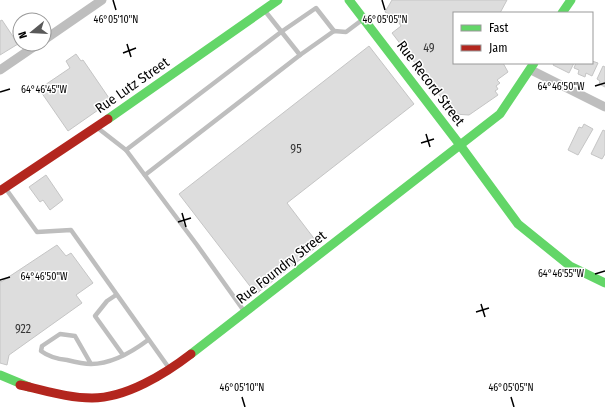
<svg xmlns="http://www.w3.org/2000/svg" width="605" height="407" font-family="'Fira Sans Condensed',sans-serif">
<rect width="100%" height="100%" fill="#fff"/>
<g fill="#ddd" stroke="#c5c5c5">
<path d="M392 0H507L500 13H454V63H503L508 72 497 80 500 83 496 86 498 89 495 91 498 95 469 115 454 114 392 33 401 26 395 17 385 12Z"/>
<path d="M2 20 18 44 0 55V21Z"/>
<path d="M369 46 414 104 287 203 319 245 256 294 179 194Z"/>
<path d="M76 54 81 61 83 60 111 101 68 131 39 89 70 68 66 61Z"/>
<path d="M592 61 598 63 592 76 586 73 585 77 578 74 579 70 574 68 576 63H592Z"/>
<path d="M554 63H574L569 73 553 65Z"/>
<path d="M603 66 605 67V87L599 84 600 81 597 79Z"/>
<path d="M584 124 593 129 578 155 568 150 579 127 582 128Z"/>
<path d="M603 130 605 131V154L602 159 591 154Z"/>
<path d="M46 175 63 200 50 210 43 200 40 202 29 187Z"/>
<path d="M57 245 66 256 71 253 93 283 76 295 82 303 9 355 7 365 0 363V280L1 282Z"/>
</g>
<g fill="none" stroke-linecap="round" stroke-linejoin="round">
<g stroke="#bebebe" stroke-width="4.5">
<path d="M265 11 300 55"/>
<path d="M99 129 126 150 197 245 244 311"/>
<path d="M126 150 281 32 316 8 334 31"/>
<path d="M145 175 300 55 334 31 346 32 362 20"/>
<path d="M6 189 37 232 71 230 169 368"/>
<path d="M116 295 107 301 95 316 123 355"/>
<path d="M91 364 75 336 60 334 42 346 41 351C49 357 57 359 67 360 75 362 84 364 91 364 112 364 132 352 148 340"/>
</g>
<g stroke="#bebebe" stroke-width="9">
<path d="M44 40 102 0"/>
<path d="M0 70 38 44"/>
<path d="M531 70 605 107"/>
</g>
<g stroke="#63d668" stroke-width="9">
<path d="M349 0 460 145 518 224 570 266 605 283"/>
<path d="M562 13 571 0"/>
<path d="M108 119 278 0"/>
<path d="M191 354 500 114 534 63"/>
<path d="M0 375 29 387"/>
</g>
<g stroke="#b3261e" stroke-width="9">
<path d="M0 191 108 119"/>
<path d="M20 385C44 390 67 398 92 398 126 398 165 374 191 354"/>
</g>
</g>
<path fill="none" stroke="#000" stroke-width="1.5" d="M113 0 116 10M382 0 385 10M127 44 131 57M123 53 136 48M595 86 605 83M0 92 10 89M426 134 430 147M421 143 434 139M182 213 186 227M178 222 191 218M595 274 605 271M0 280 10 277M481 304 485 317M476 312 489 308M242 397 245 407M511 397 514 407"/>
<g text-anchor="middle" stroke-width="3" stroke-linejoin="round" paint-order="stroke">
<g font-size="12" fill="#373737">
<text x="429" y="52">49</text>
<text x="296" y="153">95</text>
<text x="23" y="333">922</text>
</g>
<g font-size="14" fill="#000" stroke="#fff">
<text transform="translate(431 83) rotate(53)" y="5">Rue Record Street</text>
<text transform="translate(132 85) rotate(-35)" y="5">Rue Lutz Street</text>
<text transform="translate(281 267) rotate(-38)" y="5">Rue Foundry Street</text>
</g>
</g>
<g font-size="10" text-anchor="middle" fill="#000" stroke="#fff" stroke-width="3" stroke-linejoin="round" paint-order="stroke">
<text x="116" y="23">46°05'10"N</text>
<text x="385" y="23">46°05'05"N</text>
<text x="561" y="90">64°46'50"W</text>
<text x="44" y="93">64°46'45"W</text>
<text x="561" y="277">64°46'55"W</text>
<text x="44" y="280">64°46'50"W</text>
<text x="242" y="391">46°05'10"N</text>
<text x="511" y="391">46°05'05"N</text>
</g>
<rect x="453" y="12" width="140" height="52" fill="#ffffff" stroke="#999999"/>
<rect x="461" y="25" width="20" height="6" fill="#63d668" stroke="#999999"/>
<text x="489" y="32" font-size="12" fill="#000000">Fast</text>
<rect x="461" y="45" width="20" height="6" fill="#b3261e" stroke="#999999"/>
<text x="489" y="52" font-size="12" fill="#000000">Jam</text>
<g transform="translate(32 32) rotate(252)"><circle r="19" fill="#ffffff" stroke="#999999"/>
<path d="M0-3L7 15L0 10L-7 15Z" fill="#595959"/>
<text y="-6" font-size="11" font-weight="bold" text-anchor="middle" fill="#000000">N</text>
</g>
</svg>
